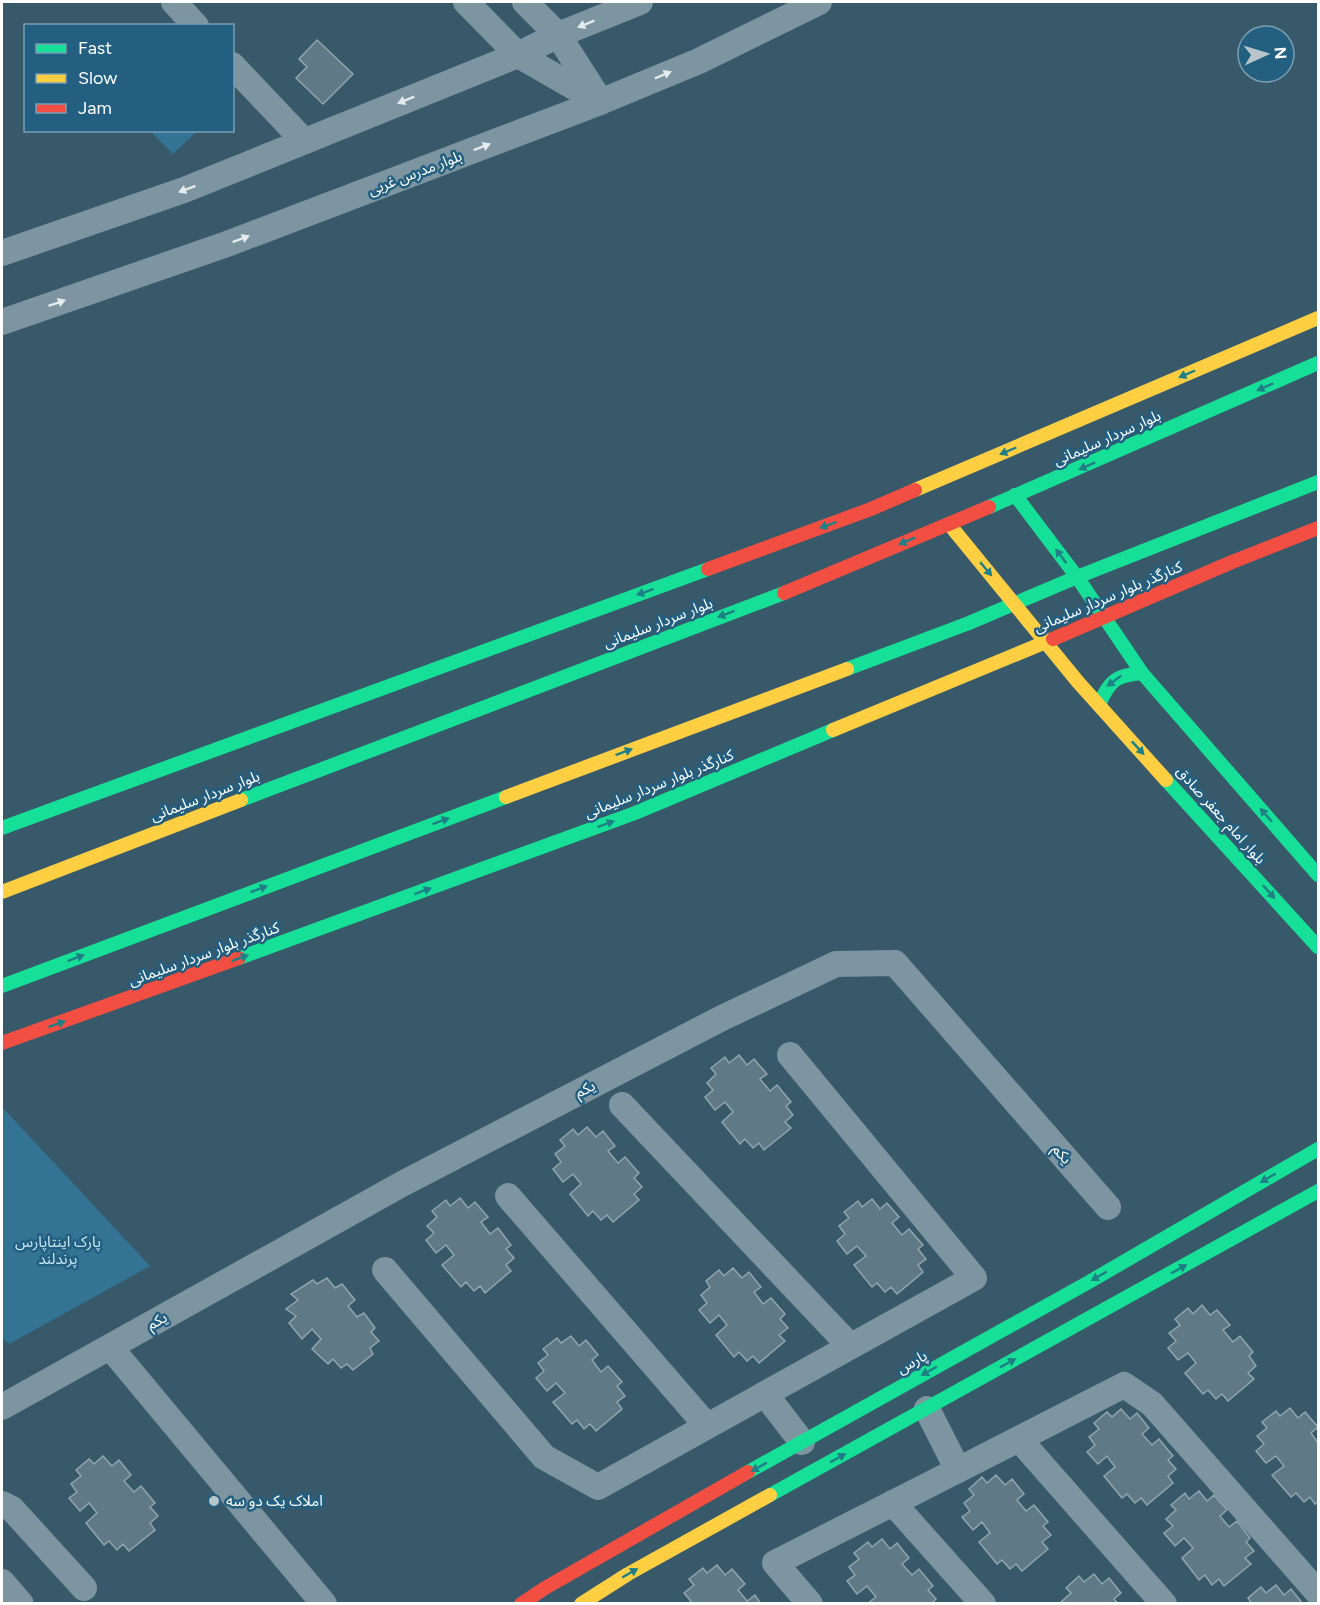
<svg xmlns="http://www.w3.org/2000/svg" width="1320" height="1605" font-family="Figtree,'Noto Sans Arabic',sans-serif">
<rect width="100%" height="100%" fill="#38596a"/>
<g fill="#337495">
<path d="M153 130H197V131L173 154 151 132Z"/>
<path d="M2 1107 150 1266 9 1344 2 1337Z"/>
</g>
<g fill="#607986" stroke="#91a5af" stroke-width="1.5">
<path d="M317 40 353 74 323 104 296 78 307 67 299 59Z"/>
<path d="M739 1055 747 1065 754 1059 767 1074 760 1079 770 1091 777 1085 791 1102 786 1106 793 1115 785 1122 791 1128 764 1150 759 1143 753 1148 745 1139 740 1144 722 1122 733 1112 725 1102 715 1110 705 1097 713 1090 707 1083 716 1074 711 1068 725 1057 729 1063Z"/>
<path d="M587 1127 596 1137 603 1131 615 1146 608 1151 618 1163 625 1157 639 1173 634 1178 642 1187 634 1194 639 1200 613 1222 607 1215 601 1220 593 1211 588 1216 570 1194 581 1184 573 1174 563 1182 553 1169 561 1162 555 1154 565 1146 560 1140 573 1129 578 1135Z"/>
<path d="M460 1198 468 1208 475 1202 488 1217 481 1222 490 1234 498 1228 511 1245 506 1249 514 1258 506 1265 511 1271 485 1293 480 1286 474 1291 466 1282 461 1287 442 1265 454 1255 446 1245 436 1253 426 1240 434 1233 427 1226 437 1217 432 1211 446 1200 450 1206Z"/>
<path d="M872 1199 880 1209 887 1203 899 1217 892 1223 902 1235 909 1229 923 1245 918 1249 926 1259 918 1265 923 1272 897 1294 891 1287 885 1292 877 1283 872 1287 854 1265 866 1256 857 1246 847 1254 837 1241 845 1234 839 1226 849 1218 844 1212 858 1201 862 1207Z"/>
<path d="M733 1268 742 1278 749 1272 761 1287 754 1292 763 1304 771 1298 785 1314 780 1319 788 1328 779 1335 785 1341 759 1363 753 1356 747 1361 739 1352 734 1357 716 1335 727 1325 719 1315 710 1323 699 1310 707 1303 701 1295 710 1287 706 1281 719 1270 724 1276Z"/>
<path d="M327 1278 335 1288 342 1284 355 1300 348 1306 357 1317 364 1313 375 1328 371 1332 379 1341 370 1348 373 1354 353 1370 347 1364 341 1368 333 1359 328 1364 312 1349 321 1339 312 1329 302 1339 289 1323 296 1316 286 1309 298 1300 291 1294 313 1280 317 1284Z"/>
<path d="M1202 1305 1210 1315 1217 1310 1230 1325 1223 1330 1233 1342 1240 1336 1253 1352 1249 1356 1256 1366 1248 1373 1254 1379 1228 1401 1222 1394 1216 1399 1208 1390 1203 1394 1185 1373 1196 1363 1188 1353 1178 1360 1168 1348 1176 1341 1169 1333 1180 1325 1175 1319 1188 1308 1193 1314Z"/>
<path d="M571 1336 579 1346 586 1340 598 1355 592 1360 601 1372 608 1366 622 1382 617 1386 625 1396 617 1402 622 1409 596 1431 590 1424 584 1429 577 1420 572 1424 553 1402 565 1393 556 1383 547 1391 536 1378 544 1371 538 1363 548 1355 543 1349 557 1338 561 1343Z"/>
<path d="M1290 1408 1298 1418 1305 1412 1318 1427 1311 1433 1318 1443V1501L1315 1504 1310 1497 1304 1502 1296 1493 1291 1497 1272 1475 1284 1466 1276 1456 1266 1463 1256 1451 1264 1444 1257 1436 1267 1428 1262 1422 1276 1411 1280 1416Z"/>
<path d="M1121 1409 1130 1419 1137 1413 1149 1428 1142 1434 1152 1445 1159 1439 1173 1456 1168 1460 1176 1469 1168 1476 1173 1483 1147 1505 1141 1498 1135 1503 1127 1494 1122 1498 1104 1476 1115 1467 1107 1456 1098 1464 1087 1452 1095 1445 1089 1437 1099 1429 1094 1423 1107 1412 1112 1417Z"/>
<path d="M103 1456 112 1466 119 1460 131 1475 124 1481 134 1492 141 1486 155 1503 150 1507 158 1516 150 1523 155 1530 129 1551 123 1544 117 1550 109 1541 104 1545 86 1523 97 1513 89 1503 80 1511 69 1498 77 1492 71 1484 81 1476 76 1470 89 1459 94 1464Z"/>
<path d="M996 1475 1005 1485 1012 1479 1024 1494 1017 1500 1026 1511 1034 1505 1048 1522 1043 1526 1051 1535 1042 1542 1048 1549 1022 1571 1016 1564 1010 1569 1002 1560 997 1564 979 1542 990 1533 982 1522 973 1530 962 1517 970 1511 964 1503 974 1495 969 1489 982 1477 987 1483Z"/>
<path d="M1199 1491 1207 1501 1214 1495 1227 1510 1220 1516 1229 1527 1237 1521 1250 1538 1246 1542 1254 1551 1245 1558 1251 1564 1224 1586 1219 1579 1212 1585 1205 1575 1199 1580 1182 1558 1193 1548 1184 1538 1175 1546 1164 1533 1173 1526 1166 1519 1176 1510 1171 1505 1185 1493 1189 1499Z"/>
<path d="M882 1539 890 1549 897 1543 909 1558 902 1564 912 1575 919 1569 933 1586 928 1590 936 1599 931 1604H867L876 1597 867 1586 857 1594 847 1581 855 1575 849 1567 859 1559 854 1553 868 1542 872 1547Z"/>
<path d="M717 1565 725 1575 732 1569 745 1584 738 1590 747 1601 755 1595 761 1604H687L691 1601 684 1593 694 1585 689 1579 703 1568 707 1573Z"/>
<path d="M1094 1574 1102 1584 1109 1578 1121 1593 1114 1599 1118 1604H1062L1061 1602 1071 1593 1066 1588 1079 1576 1084 1582Z"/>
<path d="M1276 1585 1284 1595 1291 1589 1303 1604H1252L1248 1598 1261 1587 1266 1593Z"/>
</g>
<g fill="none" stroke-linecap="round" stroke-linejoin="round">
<g stroke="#7d94a1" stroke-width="26">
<path d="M174 2 196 26"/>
<path d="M466 2 518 55 600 102"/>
<path d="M525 2 558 35 599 99"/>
<path d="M232 65 304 141"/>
<path d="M2 253 184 190 518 55 558 35 640 2"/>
<path d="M2 322 227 244 600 102 699 61 819 2"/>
<path d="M622 1105 850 1346"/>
<path d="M508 1196 707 1426"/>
<path d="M385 1270 544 1457 598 1487 765 1394 802 1442"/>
<path d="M110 1347 324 1604"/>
<path d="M765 1394 974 1278 790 1055"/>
<path d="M2 1407 402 1184 722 1018 836 964 895 963 1108 1207"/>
<path d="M927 1409 958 1470 1124 1385 1152 1404 1318 1593"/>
<path d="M1019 1439 1164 1604"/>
<path d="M893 1503 983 1604"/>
<path d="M2 1504 12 1509 84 1588"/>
<path d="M2 1582 21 1604"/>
<path d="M810 1604 775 1563 958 1470"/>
</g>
<g stroke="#16e098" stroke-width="14">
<path d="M1015 495 1077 577 1142 673 1318 875"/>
<path d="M989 507 1318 363"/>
<path d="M847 669 969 623 1077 577 1318 482"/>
<path d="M1099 705C1109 681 1116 675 1142 673"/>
<path d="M1166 780 1318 947"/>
<path d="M241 800 784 593"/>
<path d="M2 828 708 569"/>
<path d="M239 958 635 813 833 730"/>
<path d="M2 986 506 797"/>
<path d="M748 1472 1089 1282 1318 1149"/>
<path d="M770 1495 1318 1191"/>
</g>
<g stroke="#ffcf43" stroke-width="14">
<path d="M915 490 1318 318"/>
<path d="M949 524 1078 682 1166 780"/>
<path d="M833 730 1053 639"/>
<path d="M506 797 847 669"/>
<path d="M2 892 241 800"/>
<path d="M581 1604 628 1574 770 1495"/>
</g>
<g stroke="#f24e42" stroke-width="14">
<path d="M708 569 871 509 915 490"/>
<path d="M784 593 989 507"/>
<path d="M1053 639 1232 562 1318 528"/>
<path d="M2 1043 239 958"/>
<path d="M521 1604 545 1588 748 1472"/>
</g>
</g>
<defs><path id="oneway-solid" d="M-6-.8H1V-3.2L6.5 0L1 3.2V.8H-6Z" transform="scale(1.5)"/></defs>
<g fill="#e5eaec">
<use href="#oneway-solid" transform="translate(586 24) rotate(158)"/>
<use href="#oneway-solid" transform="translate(663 75) rotate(-23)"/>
<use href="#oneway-solid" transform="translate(406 100) rotate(158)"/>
<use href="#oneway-solid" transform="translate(482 147) rotate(-21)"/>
<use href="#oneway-solid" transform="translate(187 189) rotate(159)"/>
<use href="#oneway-solid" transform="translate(241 239) rotate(-21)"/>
<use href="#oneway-solid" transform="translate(57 303) rotate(-19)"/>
</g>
<g fill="#1f7f86">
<use href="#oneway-solid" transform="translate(1187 374) rotate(157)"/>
<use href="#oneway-solid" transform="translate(1265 387) rotate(156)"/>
<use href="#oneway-solid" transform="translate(1008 451) rotate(157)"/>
<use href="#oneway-solid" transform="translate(1087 466) rotate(156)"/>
<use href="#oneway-solid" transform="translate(828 525) rotate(160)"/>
<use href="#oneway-solid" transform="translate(907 541) rotate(157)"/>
<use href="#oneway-solid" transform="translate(1061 556) rotate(-127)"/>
<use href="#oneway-solid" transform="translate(986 569) rotate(50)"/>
<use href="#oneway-solid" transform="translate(645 592) rotate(160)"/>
<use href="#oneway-solid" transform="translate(726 614) rotate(159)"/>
<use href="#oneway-solid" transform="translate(1114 681) rotate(143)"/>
<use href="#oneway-solid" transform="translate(1138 748) rotate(47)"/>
<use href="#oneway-solid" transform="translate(624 752) rotate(-21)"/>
<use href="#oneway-solid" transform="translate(1266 815) rotate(-131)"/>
<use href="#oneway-solid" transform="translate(441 821) rotate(-21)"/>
<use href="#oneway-solid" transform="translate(606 824) rotate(-20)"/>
<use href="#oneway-solid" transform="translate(259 889) rotate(-21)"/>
<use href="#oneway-solid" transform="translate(423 891) rotate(-20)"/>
<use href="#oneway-solid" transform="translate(1269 892) rotate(48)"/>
<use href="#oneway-solid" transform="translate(76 958) rotate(-21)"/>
<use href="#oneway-solid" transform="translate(240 958) rotate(-20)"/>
<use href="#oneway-solid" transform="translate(57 1024) rotate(-19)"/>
<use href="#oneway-solid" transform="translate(1268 1178) rotate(150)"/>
<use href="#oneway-solid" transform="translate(1179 1269) rotate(-29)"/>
<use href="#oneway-solid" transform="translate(1099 1276) rotate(150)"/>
<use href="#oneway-solid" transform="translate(1008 1363) rotate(-29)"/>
<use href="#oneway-solid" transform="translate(929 1371) rotate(151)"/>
<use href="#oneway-solid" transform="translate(838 1458) rotate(-29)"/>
<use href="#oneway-solid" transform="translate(759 1467) rotate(151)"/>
<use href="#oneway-solid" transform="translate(630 1573) rotate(-30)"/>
</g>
<circle fill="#b9c5cb" stroke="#225f80" stroke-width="2" cx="214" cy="1501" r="6"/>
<g text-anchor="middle" stroke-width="5" stroke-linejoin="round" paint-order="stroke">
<g font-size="15" fill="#fff" stroke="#225f80">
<text transform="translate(415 173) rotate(-21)" y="5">بلوار مدرس غربی</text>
<text transform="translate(1107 438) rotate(-24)" y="5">بلوار سردار سلیمانی</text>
<text transform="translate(1108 597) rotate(-23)" y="5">کنارگذر بلوار سردار سلیمانی</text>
<text transform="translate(658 623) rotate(-21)" y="5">بلوار سردار سلیمانی</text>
<text transform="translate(659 784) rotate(-22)" y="5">کنارگذر بلوار سردار سلیمانی</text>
<text transform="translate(205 796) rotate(-21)" y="5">بلوار سردار سلیمانی</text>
<text transform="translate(1221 815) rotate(48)" y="5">بلوار امام جعفر صادق</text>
<text transform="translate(204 954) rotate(-20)" y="5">کنارگذر بلوار سردار سلیمانی</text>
<text transform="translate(585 1089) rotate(-27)" y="5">یکم</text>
<text transform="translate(1062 1154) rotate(49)" y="5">یکم</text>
<text transform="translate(157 1321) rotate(-29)" y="5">یکم</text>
<text transform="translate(912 1362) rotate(-29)" y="5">پارس</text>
</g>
<g font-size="15" fill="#cce7f5" stroke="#225f80">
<text x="58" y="1247">پارک اینتاپارس<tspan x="58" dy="17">پرندلند</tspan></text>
</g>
<g font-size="15" fill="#fff" stroke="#225f80" text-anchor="start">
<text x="226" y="1506">املاک یک دو سه</text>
</g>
</g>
<rect width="1320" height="1605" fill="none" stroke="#ffffff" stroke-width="6"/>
<rect x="24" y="24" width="210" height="108" fill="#225f80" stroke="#7a9fb3" stroke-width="1.5"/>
<rect x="36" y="44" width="30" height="9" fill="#16e098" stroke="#7a9fb3" stroke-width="1.5"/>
<text x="78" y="54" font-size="18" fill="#ffffff">Fast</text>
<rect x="36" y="74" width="30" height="9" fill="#ffcf43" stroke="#7a9fb3" stroke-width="1.5"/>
<text x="78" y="84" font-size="18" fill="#ffffff">Slow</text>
<rect x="36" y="104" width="30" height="9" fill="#f24e42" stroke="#7a9fb3" stroke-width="1.5"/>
<text x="78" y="114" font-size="18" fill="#ffffff">Jam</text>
<g transform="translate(1266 54) rotate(86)"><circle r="28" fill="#225f80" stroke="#7a9fb3" stroke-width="1.5"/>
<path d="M0-4.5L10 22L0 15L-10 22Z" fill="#b9c5cb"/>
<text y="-9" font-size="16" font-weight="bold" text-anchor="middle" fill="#ffffff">N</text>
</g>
</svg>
